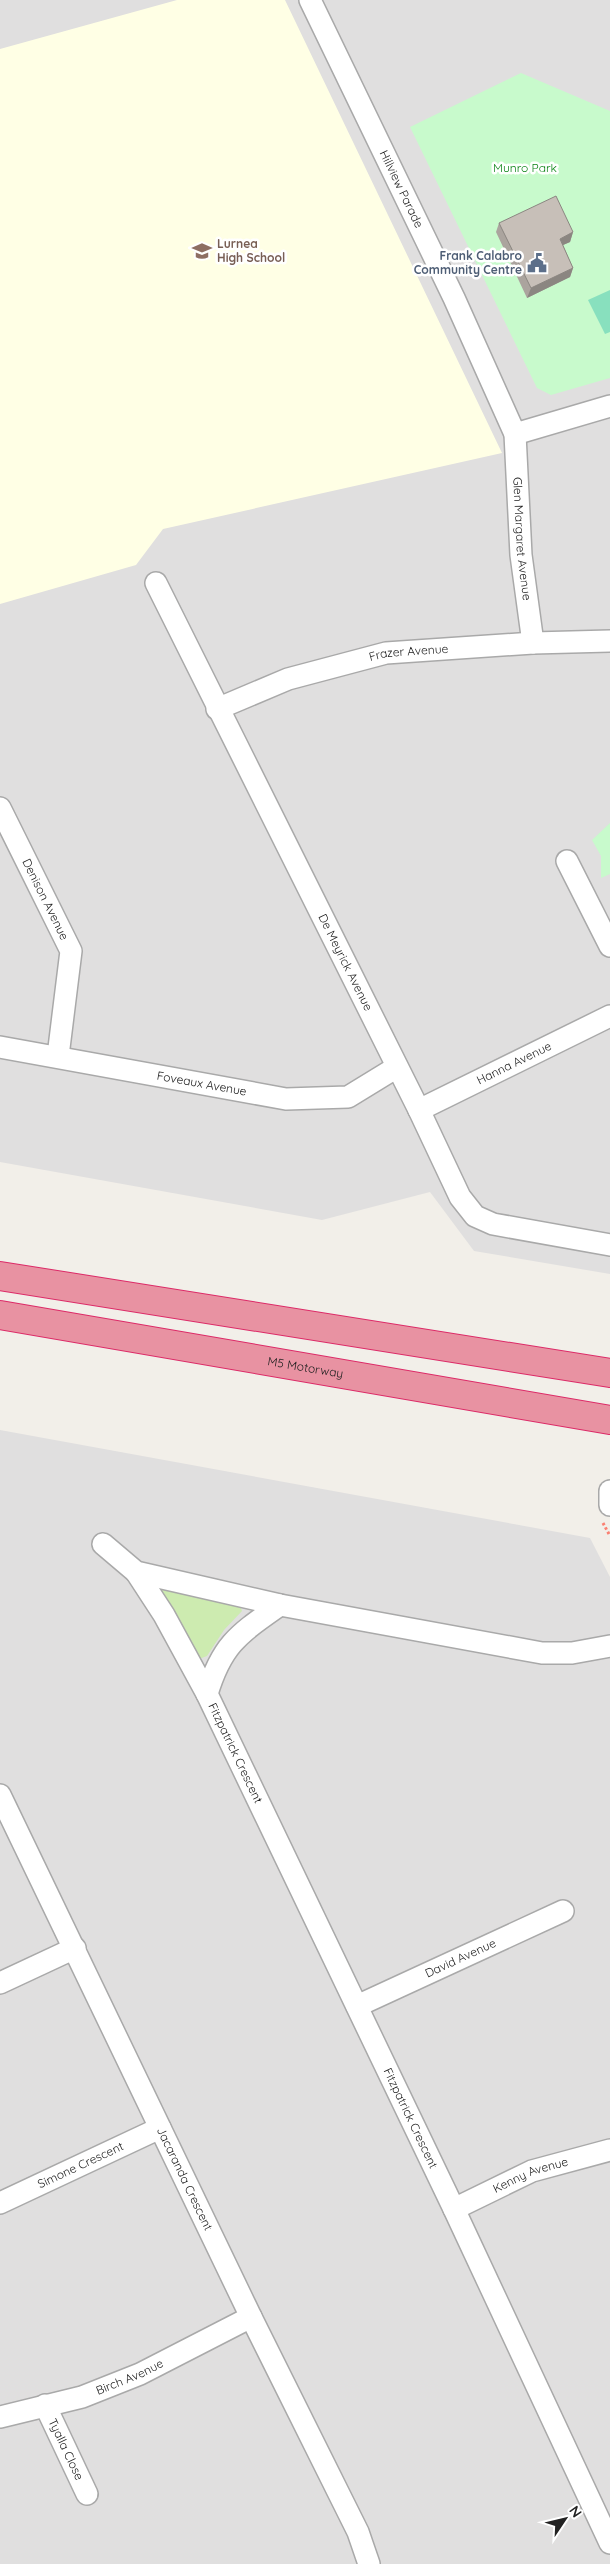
<svg xmlns="http://www.w3.org/2000/svg" width="610" height="2564" font-family="Quicksand,sans-serif">
<rect width="100%" height="100%" fill="#f2efe9"/>
<g fill="#e0dfdf">
<path d="M0 0H610V1274L474 1251 430 1192 322 1220 0 1162Z"/>
<path d="M0 1430 590 1538 610 1577V2564H0Z"/>
</g>
<path fill="#ffffe5" d="M177 0H285L502 453 163 529 136 565 0 604V49Z"/>
<path fill="#cdebb0" d="M161 1587 240 1606 242 1611 224 1630 207 1656 199 1659 158 1593Z"/>
<g fill="#c8facc">
<path d="M521 73 610 111V378L551 395 537 388 410 127Z"/>
<path d="M610 823V874L601 878V856L592 840Z"/>
</g>
<path fill="#88e0be" d="M610 290V332L605 334 588 300Z"/>
<g fill="none" stroke-linecap="round" stroke-linejoin="round">
<defs>
<g id="minor">
<path id="s1" d="M310 0 454 298 515 434 521 555 533 643"/>
<path d="M515 434 610 406"/>
<path id="s2" d="M156 583 419 1110 460 1197 475 1216 493 1224 610 1245"/>
<path id="s3" d="M217 709 288 679 386 653 533 643 610 641"/>
<path id="s4" d="M0 808 71 951 58 1056"/>
<path d="M567 861 610 946"/>
<path id="s5" d="M0 1047 286 1099 348 1097 397 1067"/>
<path id="s6" d="M419 1110 610 1016"/>
<path d="M610 1491V1505"/>
<path d="M103 1544 136 1572 280 1605 542 1653H572L610 1646"/>
<path d="M136 1572 164 1615 207 1694"/>
<path id="s7" d="M280 1605C239 1634 222 1644 207 1694L454 2209 610 2543"/>
<path id="s8" d="M0 1795 251 2317 358 2532 369 2564"/>
<path d="M0 1983 75 1948"/>
<path id="s9" d="M357 2006 563 1911"/>
<path id="s10" d="M0 2203 160 2128"/>
<path id="s11" d="M454 2209 532 2171 610 2150"/>
<path id="s12" d="M45 2405 87 2494"/>
<path id="s13" d="M0 2417 82 2397 140 2374 251 2317"/>
</g>
<g id="motorway">
<path d="M0 1276 610 1373"/>
<path id="s14" d="M0 1315 610 1420"/>
</g>
</defs>
<use href="#minor" stroke="#a9a9a9" stroke-width="24"/>
<use href="#motorway" stroke="#dc2a67" stroke-width="30"/>
<path stroke="#fa8072" stroke-width="3" stroke-dasharray="2.5 2.5" stroke-linecap="butt" d="M603 1523 610 1536"/>
<use href="#minor" stroke="#fff" stroke-width="21"/>
<use href="#motorway" stroke="#e892a2" stroke-width="28"/>
</g>
<path fill="#aba49e" d="M499 223 573 232 570 242 563 245 573 268 570 277 527 298 496 232Z"/>
<g fill="#8b8681">
<path d="M573 232 570 242 556 248 560 239Z"/>
<path d="M573 268 570 277 527 298 531 288Z"/>
</g>
<path fill="#c7bfb8" stroke="#8b8681" d="M556 196 573 232 560 239 573 268 531 288 499 223Z"/>
<defs>
<symbol id="school-bare" viewBox="-9 -9 18 18"><path d="M0-5L7-2L0 1L-7-2ZM-4 1L0 2.5L4 1V4Q0 6-4 4Z" fill="#8d6e63" stroke="#fff" stroke-width="2.5" paint-order="stroke"/></symbol>
<symbol id="civic-bare" viewBox="-9 -9 18 18"><path d="M-.6-6.5H3V-4.5H.6V-3L4-1V1h2V6H-6V1h2V-1L-.6-3ZM-1.2 2.5V6h2.4V2.5Z" fill="#5c6f8a" stroke="#fff" stroke-width="2.5" paint-order="stroke"/></symbol>
</defs>
<g fill-rule="evenodd">
<use href="#school-bare" x="188" y="237" width="28" height="28"/>
<use href="#civic-bare" x="523" y="249" width="28" height="28"/>
</g>
<g text-anchor="middle" stroke-width="5" stroke-linejoin="round" paint-order="stroke">
<g font-size="12" fill="#0c8416" stroke="#fff">
<text x="525" y="172">Munro Park</text>
</g>
<g font-size="12" fill="#222" stroke="#fff">
<text dy="4" stroke="none"><textPath href="#s1" startOffset="210">Hillview Parade</textPath></text>
<text dy="4" stroke="none"><textPath href="#s1" startOffset="585">Glen Margaret Avenue</textPath></text>
<text dy="4" stroke="none"><textPath href="#s3" startOffset="201">Frazer Avenue</textPath></text>
<text dy="4" stroke="none"><textPath href="#s4" startOffset="102">Denison Avenue</textPath></text>
<text dy="4" stroke="none"><textPath href="#s2" startOffset="424">De Meyrick Avenue</textPath></text>
<text dy="4" stroke="none"><textPath href="#s6" startOffset="106">Hanna Avenue</textPath></text>
<text dy="4" stroke="none"><textPath href="#s5" startOffset="205">Foveaux Avenue</textPath></text>
<text dy="4" stroke="none"><textPath href="#s14" startOffset="310">M5 Motorway</textPath></text>
<text dy="4" stroke="none"><textPath href="#s7" startOffset="184">Fitzpatrick Crescent</textPath></text>
<text dy="4" stroke="none"><textPath href="#s9" startOffset="114">David Avenue</textPath></text>
<text dy="4" stroke="none"><textPath href="#s7" startOffset="589">Fitzpatrick Crescent</textPath></text>
<text dy="4" stroke="none"><textPath href="#s10" startOffset="89">Simone Crescent</textPath></text>
<text dy="4" stroke="none"><textPath href="#s11" startOffset="84">Kenny Avenue</textPath></text>
<text dy="4" stroke="none"><textPath href="#s8" startOffset="426">Jacaranda Crescent</textPath></text>
<text dy="4" stroke="none"><textPath href="#s13" startOffset="136">Birch Avenue</textPath></text>
<text dy="4" stroke="none"><textPath href="#s12" startOffset="49">Tyalla Close</textPath></text>
</g>
<g font-size="12" font-weight="bold" fill="#785e54" stroke="#fff" text-anchor="start">
<text x="217" y="248">Lurnea<tspan x="217" dy="14">High School</tspan></text>
</g>
<g font-size="12" font-weight="bold" fill="#4e5e75" stroke="#fff" text-anchor="end">
<text x="522" y="260">Frank Calabro<tspan x="522" dy="14">Community Centre</tspan></text>
</g>
</g>
<g transform="translate(565 2519) rotate(55)" stroke="#ffffff" stroke-width="4" paint-order="stroke">
<path d="M0-4L9 19L0 12L-9 19Z" fill="#222222"/>
<text y="-8" font-size="14" font-weight="bold" text-anchor="middle" fill="#222222">N</text>
</g>
</svg>
